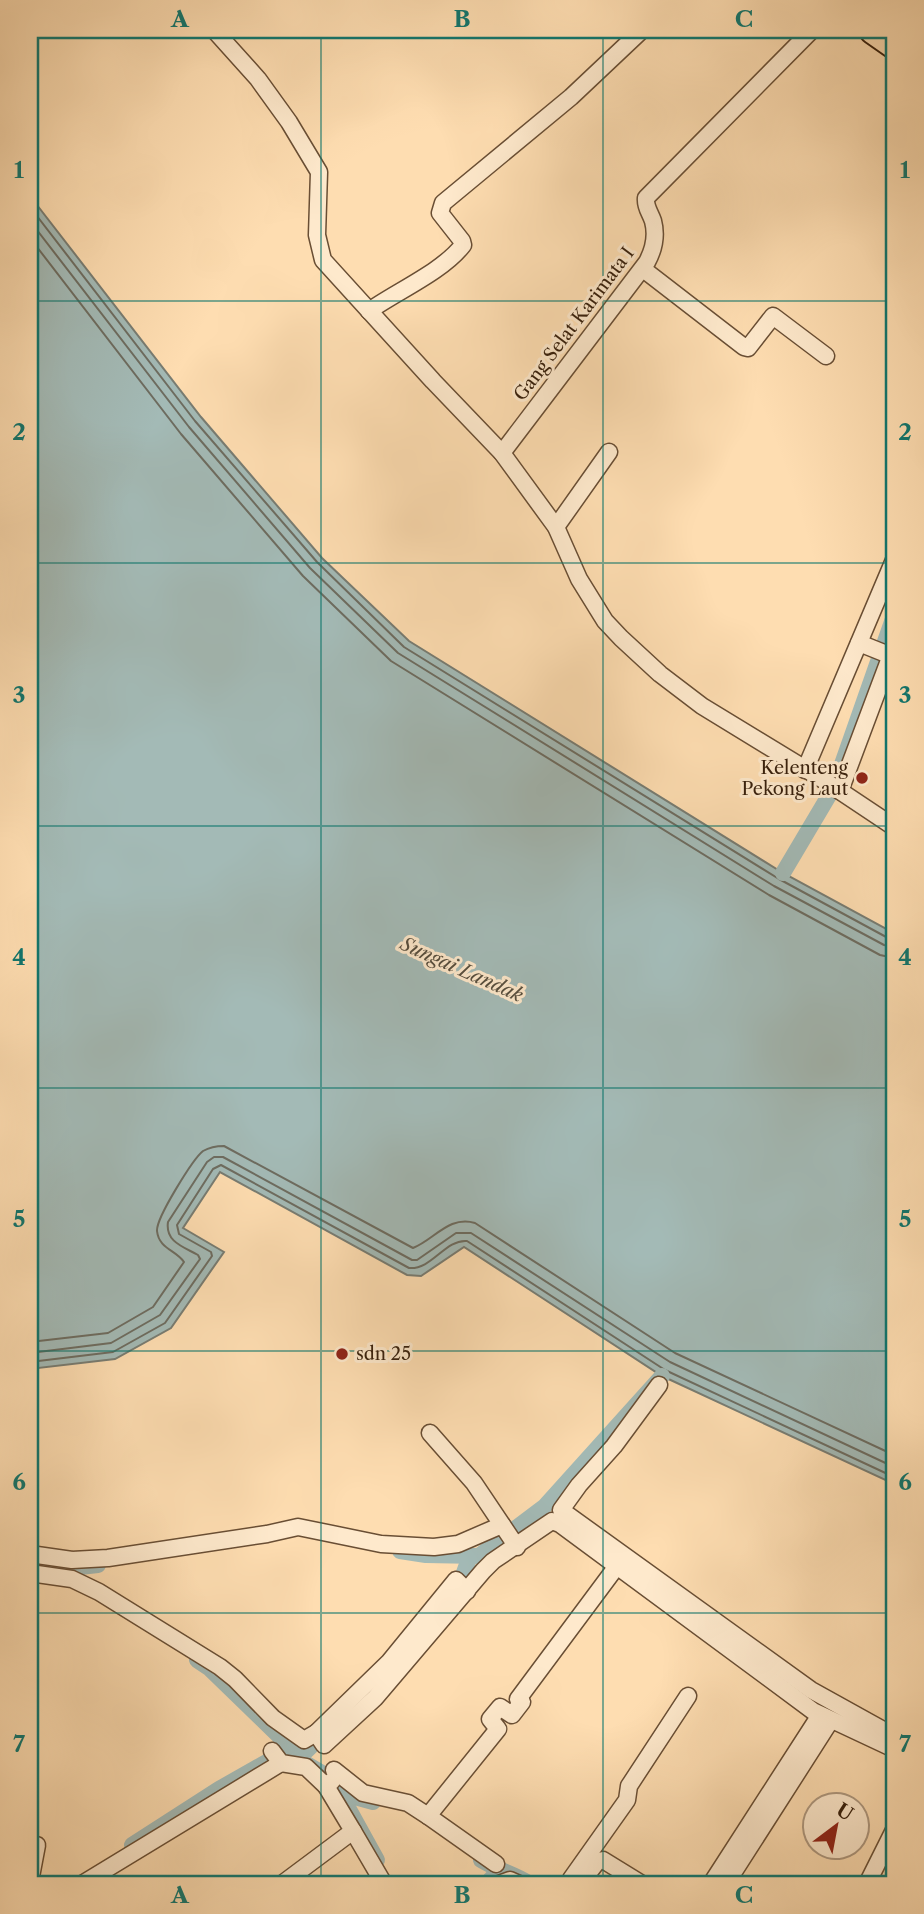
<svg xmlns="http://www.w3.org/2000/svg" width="924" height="1914" font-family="'Libre Caslon Text',serif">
<rect width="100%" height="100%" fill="#feddb1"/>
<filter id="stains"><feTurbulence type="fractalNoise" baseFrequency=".00286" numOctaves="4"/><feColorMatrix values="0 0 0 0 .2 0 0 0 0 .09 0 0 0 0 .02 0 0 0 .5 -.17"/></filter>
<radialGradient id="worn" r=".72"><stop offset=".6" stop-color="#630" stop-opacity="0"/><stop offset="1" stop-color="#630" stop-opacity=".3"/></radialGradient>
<path fill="#a3bab6" stroke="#787c72" stroke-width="2" d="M30 196 201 417 322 558 409 641 783 873 894 933V1484L662 1376 464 1247 421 1276 407 1275 220 1172 183 1228 224 1252 171 1328 115 1359 30 1369Z"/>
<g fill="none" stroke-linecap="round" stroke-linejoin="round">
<g stroke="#6d6c60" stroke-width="2">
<path d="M30 207 195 421 317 562 404 647 779 879 888 938 894 939"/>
<path d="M30 221 189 427 310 568 398 653 774 886 884 945 894 947"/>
<path d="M30 238 181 434 303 576 391 661 769 895 880 955 894 958"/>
<path d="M30 1342 108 1333 153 1307 184 1262C176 1250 159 1249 157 1231 156 1218 193 1159 203 1151 210 1147 217 1146 224 1146L413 1248C434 1240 449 1215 475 1223L675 1353 894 1455"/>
<path d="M30 1353 111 1343 160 1315 200 1259 198 1255C184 1247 165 1242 168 1222L207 1162 214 1157H223L412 1260H417L456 1233H471L670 1362 894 1467"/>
<path d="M30 1362 113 1352 165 1323 212 1256 211 1252 179 1234 177 1225 213 1169 221 1165 409 1268C432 1270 445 1239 467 1241L665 1370 894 1477"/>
</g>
<g stroke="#a3bab6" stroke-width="16">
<path d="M783 873 834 787 894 616"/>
<path d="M400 1551 426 1555 479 1556 544 1507 662 1376"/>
<path d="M30 1565 62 1569 71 1575"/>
<path d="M62 1569 98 1565"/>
<path d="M452 1594 461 1581 470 1556"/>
<path d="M197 1660 209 1668 279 1736 298 1759 337 1782 340 1793 373 1802"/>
<path d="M298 1759 329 1729"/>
<path d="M340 1793 377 1860"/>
<path d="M132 1845 219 1789 286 1751"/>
<path d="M481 1860C497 1870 515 1874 530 1884"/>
<path d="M486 1884 499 1871"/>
</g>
<defs>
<g id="street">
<path d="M214 30 258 79 289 122 319 172 317 235 323 260 433 381 502 453 556 527 579 579 605 621 621 638 660 674 702 706 825 781 894 827"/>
<path d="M643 269 744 347 748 348 773 316 826 356"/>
<path d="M369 311C397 291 442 272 463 245L462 241 440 213 443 203 571 97 642 30"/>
<path d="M502 453 647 262C654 249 657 236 653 221 650 212 645 207 646 198L812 30"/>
<path d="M556 527 609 452"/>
<path d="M859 643 894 657"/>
<path d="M805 770 894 560"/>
<path d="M840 791 894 647"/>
<path d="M659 1385 614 1446 579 1485 561 1510 811 1690 894 1736"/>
<path d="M430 1433 474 1483 517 1547"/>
<path d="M30 1554 72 1560 108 1558 267 1534 298 1527 381 1544 434 1547 458 1544 502 1525"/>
<path d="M30 1573 72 1579 99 1592 220 1667 235 1679 273 1718 304 1740 316 1733 389 1662 456 1580 467 1591"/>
<path d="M316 1733 324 1745 375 1698 483 1571 493 1561 552 1521 560 1524 813 1711 894 1749"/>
<path d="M272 1751 281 1763 306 1767 326 1786 332 1781"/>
<path d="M334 1770 363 1793 408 1803 428 1816"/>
<path d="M353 1831 384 1884"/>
<path d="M496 1864 428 1816 498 1729 490 1719 500 1707 512 1715 522 1702 518 1699 521 1695 617 1566"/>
<path d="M584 1879 597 1862 603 1860 642 1884"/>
<path d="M30 1882 37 1845"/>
<path d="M82 1884 281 1763"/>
<path d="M282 1884 353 1831 326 1786"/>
<path d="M499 1884 510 1880 519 1884"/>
<path d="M573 1884 571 1879 627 1800 629 1786 688 1696"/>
<path d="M711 1884 820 1715"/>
<path d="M726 1884 831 1720"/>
<path d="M867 1884 894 1830"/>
</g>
<path id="highway" d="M874 30 894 44"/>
</defs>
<use href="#street" stroke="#694e34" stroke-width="19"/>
<use href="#highway" stroke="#371f0b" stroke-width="32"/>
<use href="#street" stroke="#fee9cc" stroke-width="16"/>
<use href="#highway" stroke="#feddb1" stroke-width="28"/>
</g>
<path fill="none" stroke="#0f766e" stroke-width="2" stroke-opacity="0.55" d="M321 30V1884M603 30V1884M30 301H894M30 563H894M30 826H894M30 1088H894M30 1351H894M30 1613H894"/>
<g fill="#8f2418" stroke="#fee9cc" stroke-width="2.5">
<circle cx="862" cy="778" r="7"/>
<circle cx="342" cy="1354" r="7"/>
</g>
<g text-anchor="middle" stroke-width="6" stroke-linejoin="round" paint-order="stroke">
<g font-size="18" fill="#371f0b" stroke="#fee9cc">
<text transform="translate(574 324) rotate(-53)" y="6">Gang Selat Karimata I</text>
</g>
<g font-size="18" fill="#371f0b" stroke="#fee9cc" text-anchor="end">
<text x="848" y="774">Kelenteng<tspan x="848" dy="21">Pekong Laut</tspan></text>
<text x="356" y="1360" text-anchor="start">sdn 25</text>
</g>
<g font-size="19" font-style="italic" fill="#574e3e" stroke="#fee9cc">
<text transform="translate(462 969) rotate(24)" y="7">Sungai Landak</text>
</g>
</g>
<rect width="924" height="1914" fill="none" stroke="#feddb1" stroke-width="77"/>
<g transform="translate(836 1826) rotate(32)"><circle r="33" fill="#fee9cc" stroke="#ae987f" stroke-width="2"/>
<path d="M0-5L12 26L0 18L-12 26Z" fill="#8f2418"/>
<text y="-10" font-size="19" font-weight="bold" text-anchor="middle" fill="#371f0b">U</text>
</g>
<rect x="38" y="38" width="848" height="1838" fill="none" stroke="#0f766e" stroke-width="2.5"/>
<g font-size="23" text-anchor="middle" font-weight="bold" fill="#0f766e">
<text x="180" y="27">A</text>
<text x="462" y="27">B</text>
<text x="744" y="27">C</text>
<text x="19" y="178">1</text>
<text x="905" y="178">1</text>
<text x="19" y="440">2</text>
<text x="905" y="440">2</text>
<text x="19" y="703">3</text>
<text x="905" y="703">3</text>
<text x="19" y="965">4</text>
<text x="905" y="965">4</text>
<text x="19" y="1227">5</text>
<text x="905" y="1227">5</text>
<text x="19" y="1490">6</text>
<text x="905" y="1490">6</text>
<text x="19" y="1752">7</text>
<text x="905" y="1752">7</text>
<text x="180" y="1903">A</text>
<text x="462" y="1903">B</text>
<text x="744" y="1903">C</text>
</g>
<rect width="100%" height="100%" filter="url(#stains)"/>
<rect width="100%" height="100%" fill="url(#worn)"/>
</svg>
